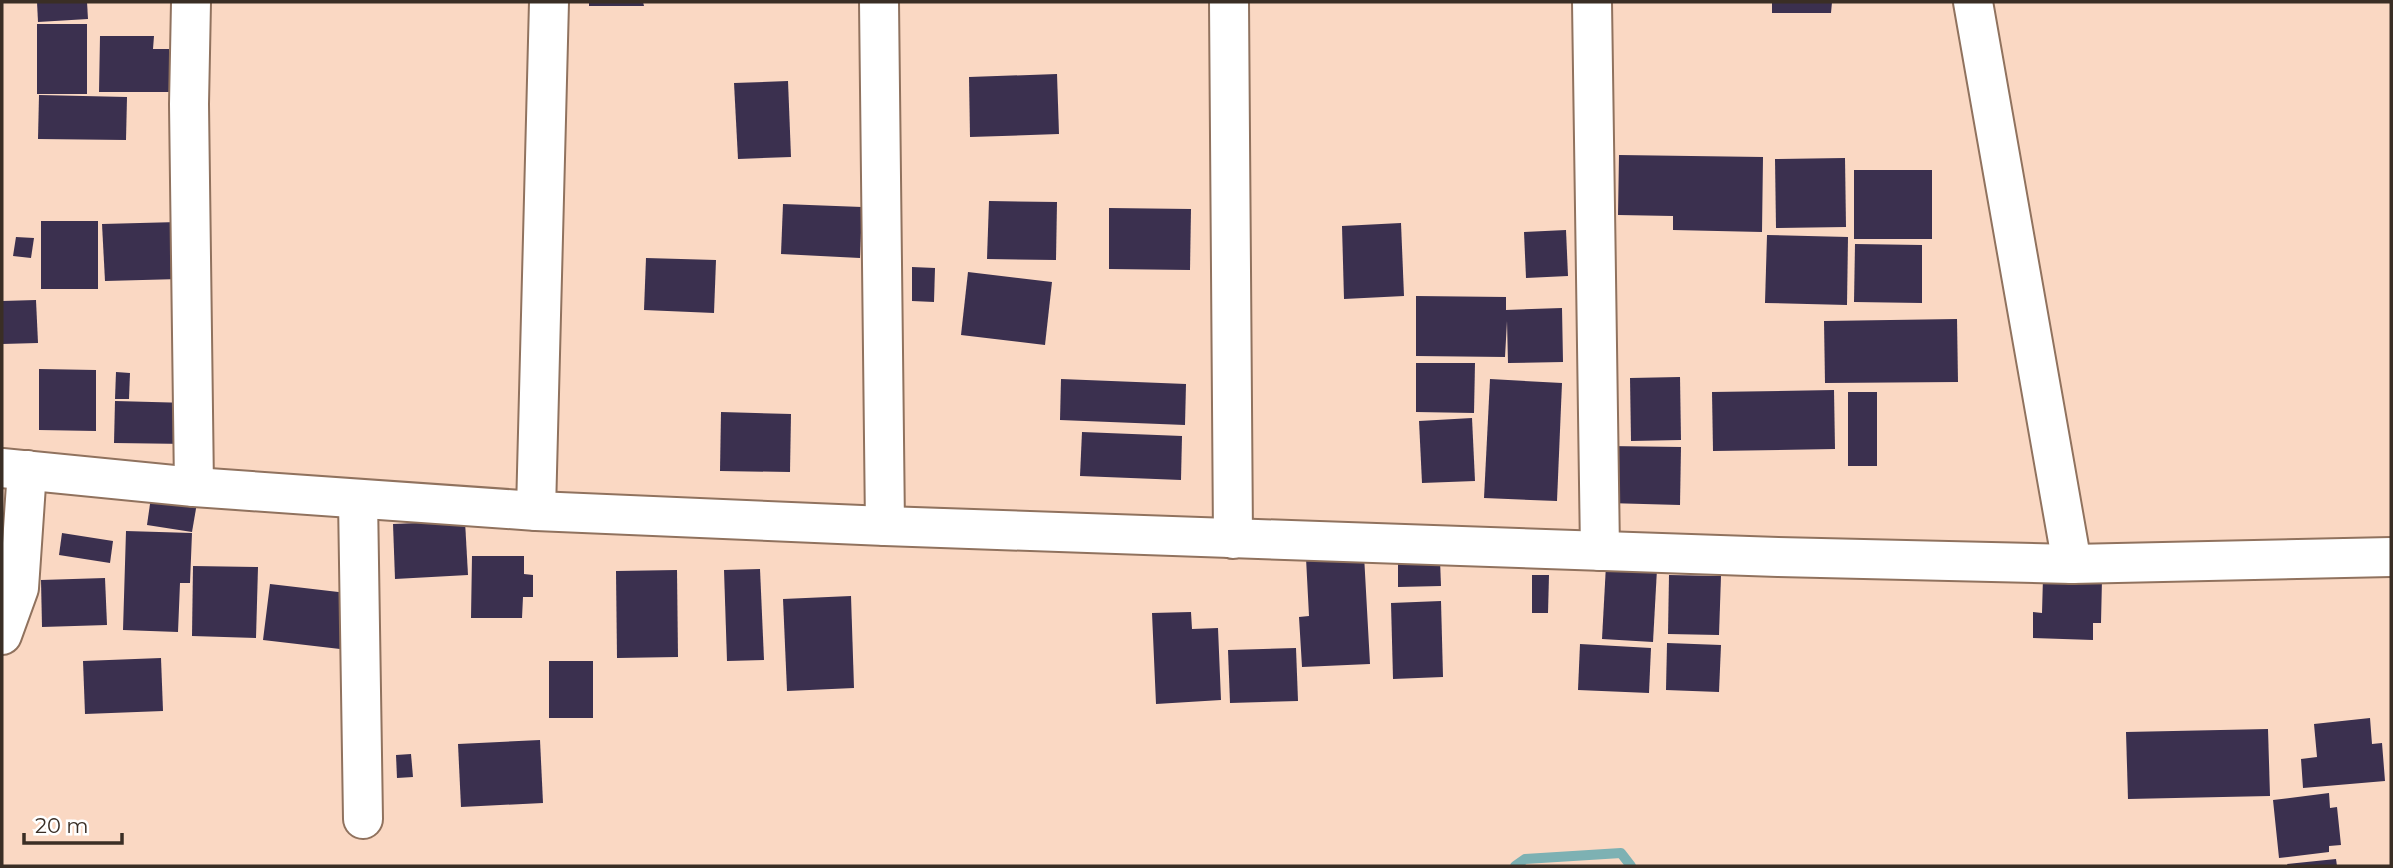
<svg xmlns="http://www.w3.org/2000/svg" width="2393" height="868" font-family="Montserrat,sans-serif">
<rect width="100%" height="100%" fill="#fad8c3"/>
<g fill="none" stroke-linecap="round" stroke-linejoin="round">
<path stroke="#7db1b3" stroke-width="10" d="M1515 866 1525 859 1621 853 1631 866"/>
</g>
<g fill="#3b304f">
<path d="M37 2H87L88 19 38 22Z"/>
<path d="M589 2H643L644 6H589Z"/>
<path d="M1772 2H1832L1831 13H1772Z"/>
<rect x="37" y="24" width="50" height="70"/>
<path d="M100 36H154L153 49H169V92H99Z"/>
<path d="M1057 74 1059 134 970 137 969 77Z"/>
<path d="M788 81 791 157 738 159 734 83Z"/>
<path d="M39 95 127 97 126 140 38 139Z"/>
<path d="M1619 155 1763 157 1762 232 1673 230V216L1618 215Z"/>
<path d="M1845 158 1846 227 1776 228 1775 159Z"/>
<rect x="1854" y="170" width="78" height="69"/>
<path d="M989 201 1057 202 1056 260 987 259Z"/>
<path d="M783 204 862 207 860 258 781 254Z"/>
<path d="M1109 208 1191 209 1190 270 1109 269Z"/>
<rect x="41" y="221" width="57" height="68"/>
<path d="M178 222 180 279 105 281 102 224Z"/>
<path d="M1401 223 1404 296 1344 299 1342 226Z"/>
<path d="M1566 230 1568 276 1526 278 1524 232Z"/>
<path d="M1767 235 1848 237 1847 305 1765 303Z"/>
<path d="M16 237 34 238 31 258 13 256Z"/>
<path d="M1855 244 1922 245V303L1854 302Z"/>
<path d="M646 258 716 260 714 313 644 310Z"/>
<path d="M912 267 935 268 934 302 912 301Z"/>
<path d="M968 272 1052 282 1045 345 961 335Z"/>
<path d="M1416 296 1506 297V310L1562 308 1563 362 1508 363 1507 321 1505 357 1416 356Z"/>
<path d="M36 300 38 343 2 344V301Z"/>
<path d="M1957 319 1958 382 1825 383 1824 321Z"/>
<path d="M1416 363H1475L1474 413 1416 412Z"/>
<path d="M39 369 96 370V431L39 430Z"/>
<path d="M116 372 130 373 129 399H115Z"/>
<path d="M1680 377 1681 440 1631 441 1630 378Z"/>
<path d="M1061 379 1186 384 1185 425 1060 420Z"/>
<path d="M1490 379 1562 383 1557 501 1484 498Z"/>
<path d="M1834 390 1835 449 1713 451 1712 392Z"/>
<rect x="1848" y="392" width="29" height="74"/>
<path d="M115 401 189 403 188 444 114 443Z"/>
<path d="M721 412 791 414 790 472 720 471Z"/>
<path d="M1472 418 1475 481 1422 483 1419 421Z"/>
<path d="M1082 432 1182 436 1181 480 1080 476Z"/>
<path d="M1608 446 1681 447 1680 505 1607 503Z"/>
<path d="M152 490 198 497 192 532 147 525Z"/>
<path d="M465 521 468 575 395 579 393 524Z"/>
<path d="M126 531 192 533 190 583H180L178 632 123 630Z"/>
<path d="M62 533 113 541 110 563 59 555Z"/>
<path d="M1364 555 1370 664 1302 667 1299 617 1309 616 1306 558Z"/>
<path d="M472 556H524V574L533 575V597H523L522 618H471Z"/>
<path d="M1398 560H1440L1441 586 1398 587Z"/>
<path d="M1606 565 1657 569 1653 642 1602 639Z"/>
<path d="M193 566 258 567 256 638 192 636Z"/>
<path d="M760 569 764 660 727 661 724 570Z"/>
<path d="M677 570 678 657 617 658 616 571Z"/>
<path d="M1532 575H1549L1548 613H1532Z"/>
<path d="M1669 575 1721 576 1719 635 1668 634Z"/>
<path d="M2043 577 2102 579 2101 623H2093V640L2033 638V612L2042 613Z"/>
<path d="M105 578 107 625 42 627 41 580Z"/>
<path d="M270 584 347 593 340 649 263 640Z"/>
<path d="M851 596 854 688 787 691 783 599Z"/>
<path d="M1441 601 1443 677 1393 679 1391 603Z"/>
<path d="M1191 612 1192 629 1218 628 1221 700 1156 704 1152 613Z"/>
<path d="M1667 643 1721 645 1719 692 1666 690Z"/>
<path d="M1580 644 1651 648 1649 693 1578 690Z"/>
<path d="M1296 648 1298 701 1230 703 1228 650Z"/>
<path d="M161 658 163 711 85 714 83 661Z"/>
<rect x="549" y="661" width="44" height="57"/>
<path d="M2370 718 2372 744 2382 743 2385 781 2303 788 2301 759 2317 757 2314 724Z"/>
<path d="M2268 729 2270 796 2128 799 2126 732Z"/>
<path d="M540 740 543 803 461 807 458 744Z"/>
<path d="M411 754 413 777 397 778 396 755Z"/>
<path d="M2329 793 2330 808 2337 807 2341 845 2329 846V852L2279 858 2273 800Z"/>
<path d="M2336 859 2337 866H2288L2287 864Z"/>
</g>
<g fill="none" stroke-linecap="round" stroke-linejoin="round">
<defs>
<g id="minor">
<path d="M191 2 189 104 194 487"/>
<path d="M879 2 885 526"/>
<path d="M1229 2 1233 539"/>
<path d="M1592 2 1600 551"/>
<path d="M1973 2 2072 564"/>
<path d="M2 468 194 487 536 511 885 526 1778 557 2072 564 2391 557"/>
<path d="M358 499 363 819"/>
<path d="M536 511 549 2"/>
<path d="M2 635 19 588 27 470"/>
</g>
</defs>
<use href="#minor" stroke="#90725e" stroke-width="42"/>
<use href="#minor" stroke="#fff" stroke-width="38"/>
</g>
<rect width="2393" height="868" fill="none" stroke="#3a2e25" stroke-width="7"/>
<path d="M24 833v10h98v-10" fill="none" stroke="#3a2e25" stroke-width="3.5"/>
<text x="35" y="833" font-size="21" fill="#3a2e25" stroke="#ffffff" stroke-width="5" paint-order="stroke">20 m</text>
</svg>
